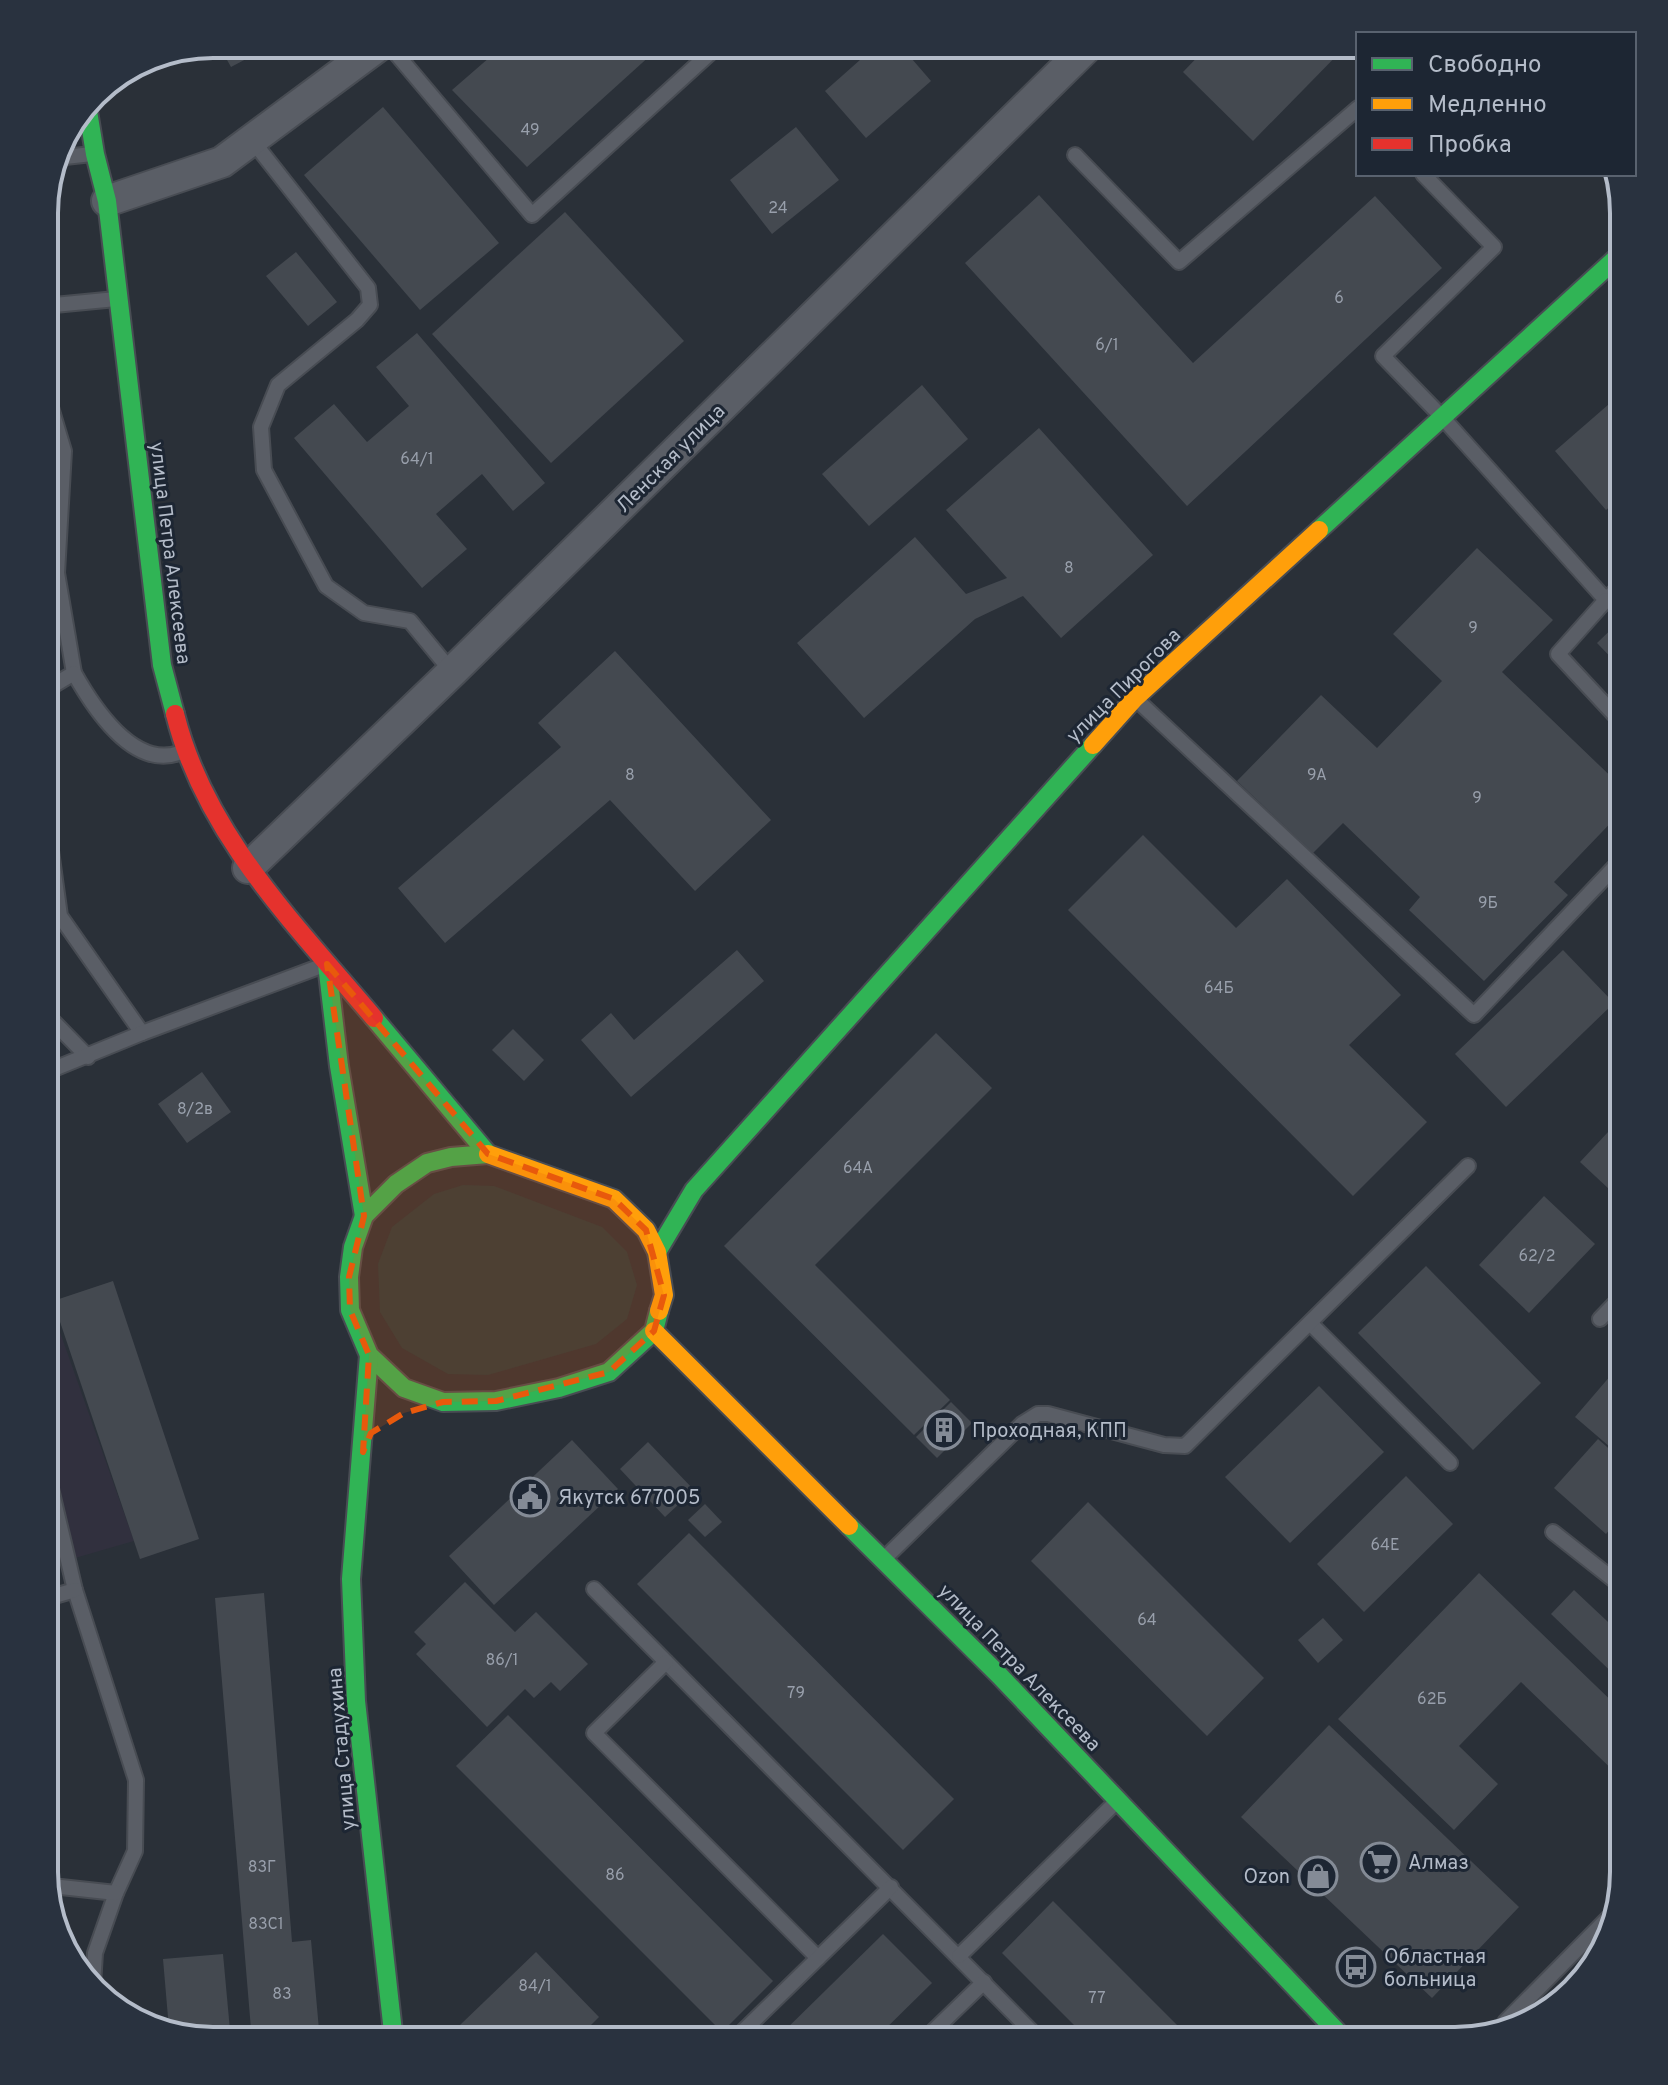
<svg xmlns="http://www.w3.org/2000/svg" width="1668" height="2085" font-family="Overpass,sans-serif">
<rect width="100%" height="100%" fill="#2a3038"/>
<path fill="#31303e" d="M44 1287 134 1541 44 1567Z"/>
<path fill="#273a3e" d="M463 1185 494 1186 602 1227 627 1252 637 1285 627 1319 596 1344 488 1375 448 1374 402 1348 380 1312 378 1264 392 1227 434 1194Z"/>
<g fill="#444950">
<path d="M218 44H274L231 67Z"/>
<path d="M505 44H663L527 167 452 90Z"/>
<path d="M878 44H899L931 81 866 138 825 91Z"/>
<path d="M1210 44H1348L1253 141 1183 72Z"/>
<path d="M383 107 499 243 420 310 304 175Z"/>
<path d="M796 127 839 180 772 234 730 180Z"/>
<path d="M1039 195 1193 363 1375 196 1442 268 1187 506 965 263Z"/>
<path d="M565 212 684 341 551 463 432 334Z"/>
<path d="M296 252 337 302 308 326 266 276Z"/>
<path d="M417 333 545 483 513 511 482 474 436 514 467 549 422 588 294 438 334 404 367 442 409 406 376 367Z"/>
<path d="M922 385 968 439 869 526 822 474Z"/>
<path d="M1624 391V495L1606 510 1555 451Z"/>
<path d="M1039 428 1153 555 1061 638 1023 596 975 619 864 718 797 643 915 537 966 594 1007 578 946 510Z"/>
<path d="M1477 548 1553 620 1502 672 1624 789V809L1554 882 1568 895 1484 981 1409 910 1420 897 1343 823 1313 853 1237 781 1321 695 1377 748 1442 681 1393 634Z"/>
<path d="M1624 617V671L1597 643Z"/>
<path d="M615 651 771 820 695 891 610 800 445 943 398 888 561 747 538 723Z"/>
<path d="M1143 835 1236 928 1287 879 1401 995 1349 1045 1427 1122 1353 1196 1068 910Z"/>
<path d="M737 950 764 981 631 1097 581 1040 611 1013 634 1040Z"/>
<path d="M1563 950 1614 1003 1506 1107 1455 1054Z"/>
<path d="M513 1029 544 1060 524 1081 492 1050Z"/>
<path d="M936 1033 992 1088 815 1265 950 1400 914 1435 724 1246Z"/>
<path d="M202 1072 231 1112 187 1143 158 1104Z"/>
<path d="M1624 1115V1203L1580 1162Z"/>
<path d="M1544 1196 1595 1244 1529 1313 1479 1265Z"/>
<path d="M1426 1266 1541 1383 1473 1450 1358 1333Z"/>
<path d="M113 1281 199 1539 140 1559 53 1301Z"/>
<path d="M1624 1360V1459L1575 1417Z"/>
<path d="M1319 1386 1384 1452 1290 1543 1225 1477Z"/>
<path d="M951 1402 972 1423 937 1458 916 1437Z"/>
<path d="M1598 1439 1624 1462V1513L1606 1534 1554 1488Z"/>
<path d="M572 1440 618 1489 494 1605 449 1556Z"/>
<path d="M648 1442 694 1490 665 1517 620 1469Z"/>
<path d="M1406 1476 1453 1524 1364 1612 1317 1564Z"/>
<path d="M1088 1502 1264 1678 1207 1736 1031 1561Z"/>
<path d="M705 1504 722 1522 705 1537 688 1520Z"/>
<path d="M689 1533 954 1799 903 1850 637 1584Z"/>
<path d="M1479 1573 1624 1713V1777L1622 1779 1521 1682 1459 1746 1498 1784 1454 1830 1338 1719Z"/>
<path d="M465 1582 515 1632 536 1612 588 1664 560 1691 551 1682 534 1698 525 1689 487 1727 416 1654 426 1644 414 1632Z"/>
<path d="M1574 1590 1624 1637V1684L1551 1614Z"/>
<path d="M264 1593 292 1942 311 1940 320 2041H252L215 1598Z"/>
<path d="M1323 1618 1343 1640 1318 1663 1298 1640Z"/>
<path d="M508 1715 773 1981 722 2032 456 1766Z"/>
<path d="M1329 1725 1519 1907 1432 1998 1241 1817Z"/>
<path d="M1053 1901 1193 2041H1090L1002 1953Z"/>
<path d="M883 1934 932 1983 873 2041H774Z"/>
<path d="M536 1952 599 2017 575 2041H475L460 2025Z"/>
<path d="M223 1954 231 2041H213L169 2029 163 1959Z"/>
</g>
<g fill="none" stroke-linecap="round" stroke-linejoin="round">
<defs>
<g id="lane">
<path d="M388 44 532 215 720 44"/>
<path d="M252 140 368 288 370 305 357 320 278 385 261 427 264 470 326 586 364 613 410 621 452 672"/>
<path d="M1075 155 1179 262 1358 108"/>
<path d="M56 158 92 154"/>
<path d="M1423 174 1494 247 1383 356 1442 417 1606 600 1624 582"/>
<path d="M44 306 116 299"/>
<path d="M44 384 64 451 57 573 74 673"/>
<path d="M1606 600 1558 654 1624 725"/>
<path d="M44 691 74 673C93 707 133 769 179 753"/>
<path d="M1138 701 1474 1015 1624 857"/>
<path d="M44 800 60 916 142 1033"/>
<path d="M44 1012 88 1057"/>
<path d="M44 1073 142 1033 324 965"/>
<path d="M1600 1319 1624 1294"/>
<path d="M1311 1324 1450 1463"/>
<path d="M44 1459 75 1590 136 1780 135 1851 116 1893 95 1953 93 1985"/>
<path d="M1553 1532 1624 1588"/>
<path d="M887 1556 1022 1424 1038 1414H1048L1164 1445 1185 1446 1468 1166"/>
<path d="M594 1589 1041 2041"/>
<path d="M44 1599 75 1590"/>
<path d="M666 1662 594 1733 818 1958"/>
<path d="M49 1889 61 1887 116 1893"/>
<path d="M959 1956 1116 1802"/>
<path d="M1505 2026V2022L1613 1913"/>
<path d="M733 2041 891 1887"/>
<path d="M923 2041 984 1982"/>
</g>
<g id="street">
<path d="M107 201 222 162 381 44"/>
<path d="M248 868 452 672 1090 44"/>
</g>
<g id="fast">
<path d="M87 105 95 154 107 201 162 665 175 714"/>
<path d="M1319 530 1624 251"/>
<path d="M327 964 339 1066 364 1216"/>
<path d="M374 1018 488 1154"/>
<path d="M488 1154 451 1157 427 1163 396 1184 364 1216 353 1247 349 1277 350 1310 369 1355 404 1388 443 1402 496 1401 559 1388 609 1372 654 1331 659 1311"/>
<path d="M657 1252 694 1190 1093 745"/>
<path d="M369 1355 351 1579 356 1701 394 2041"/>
<path d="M849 1526 999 1675 1346 2041"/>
</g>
<g id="slow">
<path d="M1093 745 1135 698 1319 530"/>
<path d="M488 1154 614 1199 646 1230 657 1252 664 1295 659 1311"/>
<path d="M654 1331 849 1526"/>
</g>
<path id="jam" d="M175 714C205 835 296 925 374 1018"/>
</defs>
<use href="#lane" stroke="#484c53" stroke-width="18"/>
<use href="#street" stroke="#484c53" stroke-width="34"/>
<use href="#fast" stroke="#484c53" stroke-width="22"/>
<use href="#slow" stroke="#484c53" stroke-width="22"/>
<use href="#jam" stroke="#484c53" stroke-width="22"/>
<use href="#lane" stroke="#5a5e66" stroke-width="14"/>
<use href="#street" stroke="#5a5e66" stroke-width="30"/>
<use href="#fast" stroke="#30b455" stroke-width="18"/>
<use href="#slow" stroke="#ff9f0a" stroke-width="18"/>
<use href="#jam" stroke="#e5322d" stroke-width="18"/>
</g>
<path fill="#e8590c" fill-opacity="0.2" stroke="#e8590c" stroke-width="6" stroke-dasharray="16 10" stroke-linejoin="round" d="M327 964 488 1154 614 1199 646 1230 664 1295 654 1331 609 1372 496 1401 443 1402 404 1413 371 1433 363 1452 369 1355 350 1310 349 1277 364 1216Z"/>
<defs>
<symbol id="building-ring" viewBox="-11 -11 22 22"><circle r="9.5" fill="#1d2633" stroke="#848b96" stroke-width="1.5"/><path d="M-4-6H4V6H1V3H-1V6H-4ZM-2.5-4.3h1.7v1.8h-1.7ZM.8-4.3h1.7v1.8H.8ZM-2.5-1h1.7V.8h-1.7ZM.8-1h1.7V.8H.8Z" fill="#848b96"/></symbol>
<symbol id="civic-ring" viewBox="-11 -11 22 22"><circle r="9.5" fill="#1d2633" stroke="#848b96" stroke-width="1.5"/><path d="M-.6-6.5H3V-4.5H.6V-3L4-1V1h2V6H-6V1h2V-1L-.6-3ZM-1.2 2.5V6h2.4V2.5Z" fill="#848b96"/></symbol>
<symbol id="supermarket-ring" viewBox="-11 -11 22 22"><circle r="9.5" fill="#1d2633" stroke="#848b96" stroke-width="1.5"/><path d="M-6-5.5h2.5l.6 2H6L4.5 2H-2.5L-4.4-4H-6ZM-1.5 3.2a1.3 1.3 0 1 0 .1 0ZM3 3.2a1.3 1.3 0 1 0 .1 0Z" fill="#848b96"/></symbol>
<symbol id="shop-ring" viewBox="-11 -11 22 22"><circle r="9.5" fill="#1d2633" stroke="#848b96" stroke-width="1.5"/><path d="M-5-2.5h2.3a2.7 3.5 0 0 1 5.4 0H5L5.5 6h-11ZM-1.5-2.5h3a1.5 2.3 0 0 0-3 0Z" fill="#848b96"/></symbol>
<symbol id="bus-ring" viewBox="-11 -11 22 22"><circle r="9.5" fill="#1d2633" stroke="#848b96" stroke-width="1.5"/><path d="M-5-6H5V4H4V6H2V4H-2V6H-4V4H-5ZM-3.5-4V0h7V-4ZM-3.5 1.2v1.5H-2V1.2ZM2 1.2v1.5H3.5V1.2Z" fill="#848b96"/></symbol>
</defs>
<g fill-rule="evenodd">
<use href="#building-ring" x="922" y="1408" width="44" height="44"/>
<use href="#civic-ring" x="508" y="1475" width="44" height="44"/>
<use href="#supermarket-ring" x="1358" y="1840" width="44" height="44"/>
<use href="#shop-ring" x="1296" y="1854" width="44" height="44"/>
<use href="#bus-ring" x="1334" y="1945" width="44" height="44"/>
</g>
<g text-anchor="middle" stroke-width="6" stroke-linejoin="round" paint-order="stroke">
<g font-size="16" fill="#989fab">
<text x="530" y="135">49</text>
<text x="778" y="213">24</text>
<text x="1339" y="303">6</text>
<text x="1107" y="350">6/1</text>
<text x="417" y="464">64/1</text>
<text x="1069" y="573">8</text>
<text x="1473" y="633">9</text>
<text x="630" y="780">8</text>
<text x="1317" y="780">9А</text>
<text x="1477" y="803">9</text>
<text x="1488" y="908">9Б</text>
<text x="1219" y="993">64Б</text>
<text x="195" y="1114">8/2в</text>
<text x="858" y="1173">64А</text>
<text x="1537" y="1261">62/2</text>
<text x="1385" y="1550">64Е</text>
<text x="1147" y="1625">64</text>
<text x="502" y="1665">86/1</text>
<text x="796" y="1698">79</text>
<text x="1432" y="1704">62Б</text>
<text x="262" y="1872">83Г</text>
<text x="615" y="1880">86</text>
<text x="266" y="1929">83С1</text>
<text x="535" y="1991">84/1</text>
<text x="282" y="1999">83</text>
<text x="1097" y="2003">77</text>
</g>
<g font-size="20" fill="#b4bcc9" stroke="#1d2633">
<text transform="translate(670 458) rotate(-45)" y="7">Ленская улица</text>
<text transform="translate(171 553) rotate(83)" y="7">улица Петра Алексеева</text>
<text transform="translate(1123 685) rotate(-45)" y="7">улица Пирогова</text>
<text transform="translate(1020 1667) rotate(46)" y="7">улица Петра Алексеева</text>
<text transform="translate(341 1749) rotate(-95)" y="7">улица Стадухина</text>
</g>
<g font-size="20" fill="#b4bcc9" stroke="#1d2633" text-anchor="start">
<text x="972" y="1437">Проходная, КПП</text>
<text x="558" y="1504">Якутск 677005</text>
<text x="1408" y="1869">Алмаз</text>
<text x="1290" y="1883" text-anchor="end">Ozon</text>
<text x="1384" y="1963">Областная<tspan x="1384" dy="23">больница</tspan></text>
</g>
</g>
<path d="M0 0H1668V2085H0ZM213 58H1455A155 155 0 0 1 1610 213V1872A155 155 0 0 1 1455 2027H213A155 155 0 0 1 58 1872V213A155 155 0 0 1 213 58Z" fill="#29323f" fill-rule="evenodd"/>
<path fill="none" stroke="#b4bcc9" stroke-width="4" d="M213 58H1455A155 155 0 0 1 1610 213V1872A155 155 0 0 1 1455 2027H213A155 155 0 0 1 58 1872V213A155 155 0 0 1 213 58Z"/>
<rect x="1356" y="32" width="280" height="144" fill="#1d2633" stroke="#59626f" stroke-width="2"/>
<rect x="1372" y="58" width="40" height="12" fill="#30b455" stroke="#59626f" stroke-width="2"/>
<text x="1428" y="72" font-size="24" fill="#b4bcc9">Свободно</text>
<rect x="1372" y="98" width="40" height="12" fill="#ff9f0a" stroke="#59626f" stroke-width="2"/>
<text x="1428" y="112" font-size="24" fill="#b4bcc9">Медленно</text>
<rect x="1372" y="138" width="40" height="12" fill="#e5322d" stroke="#59626f" stroke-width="2"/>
<text x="1428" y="152" font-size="24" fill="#b4bcc9">Пробка</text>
</svg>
